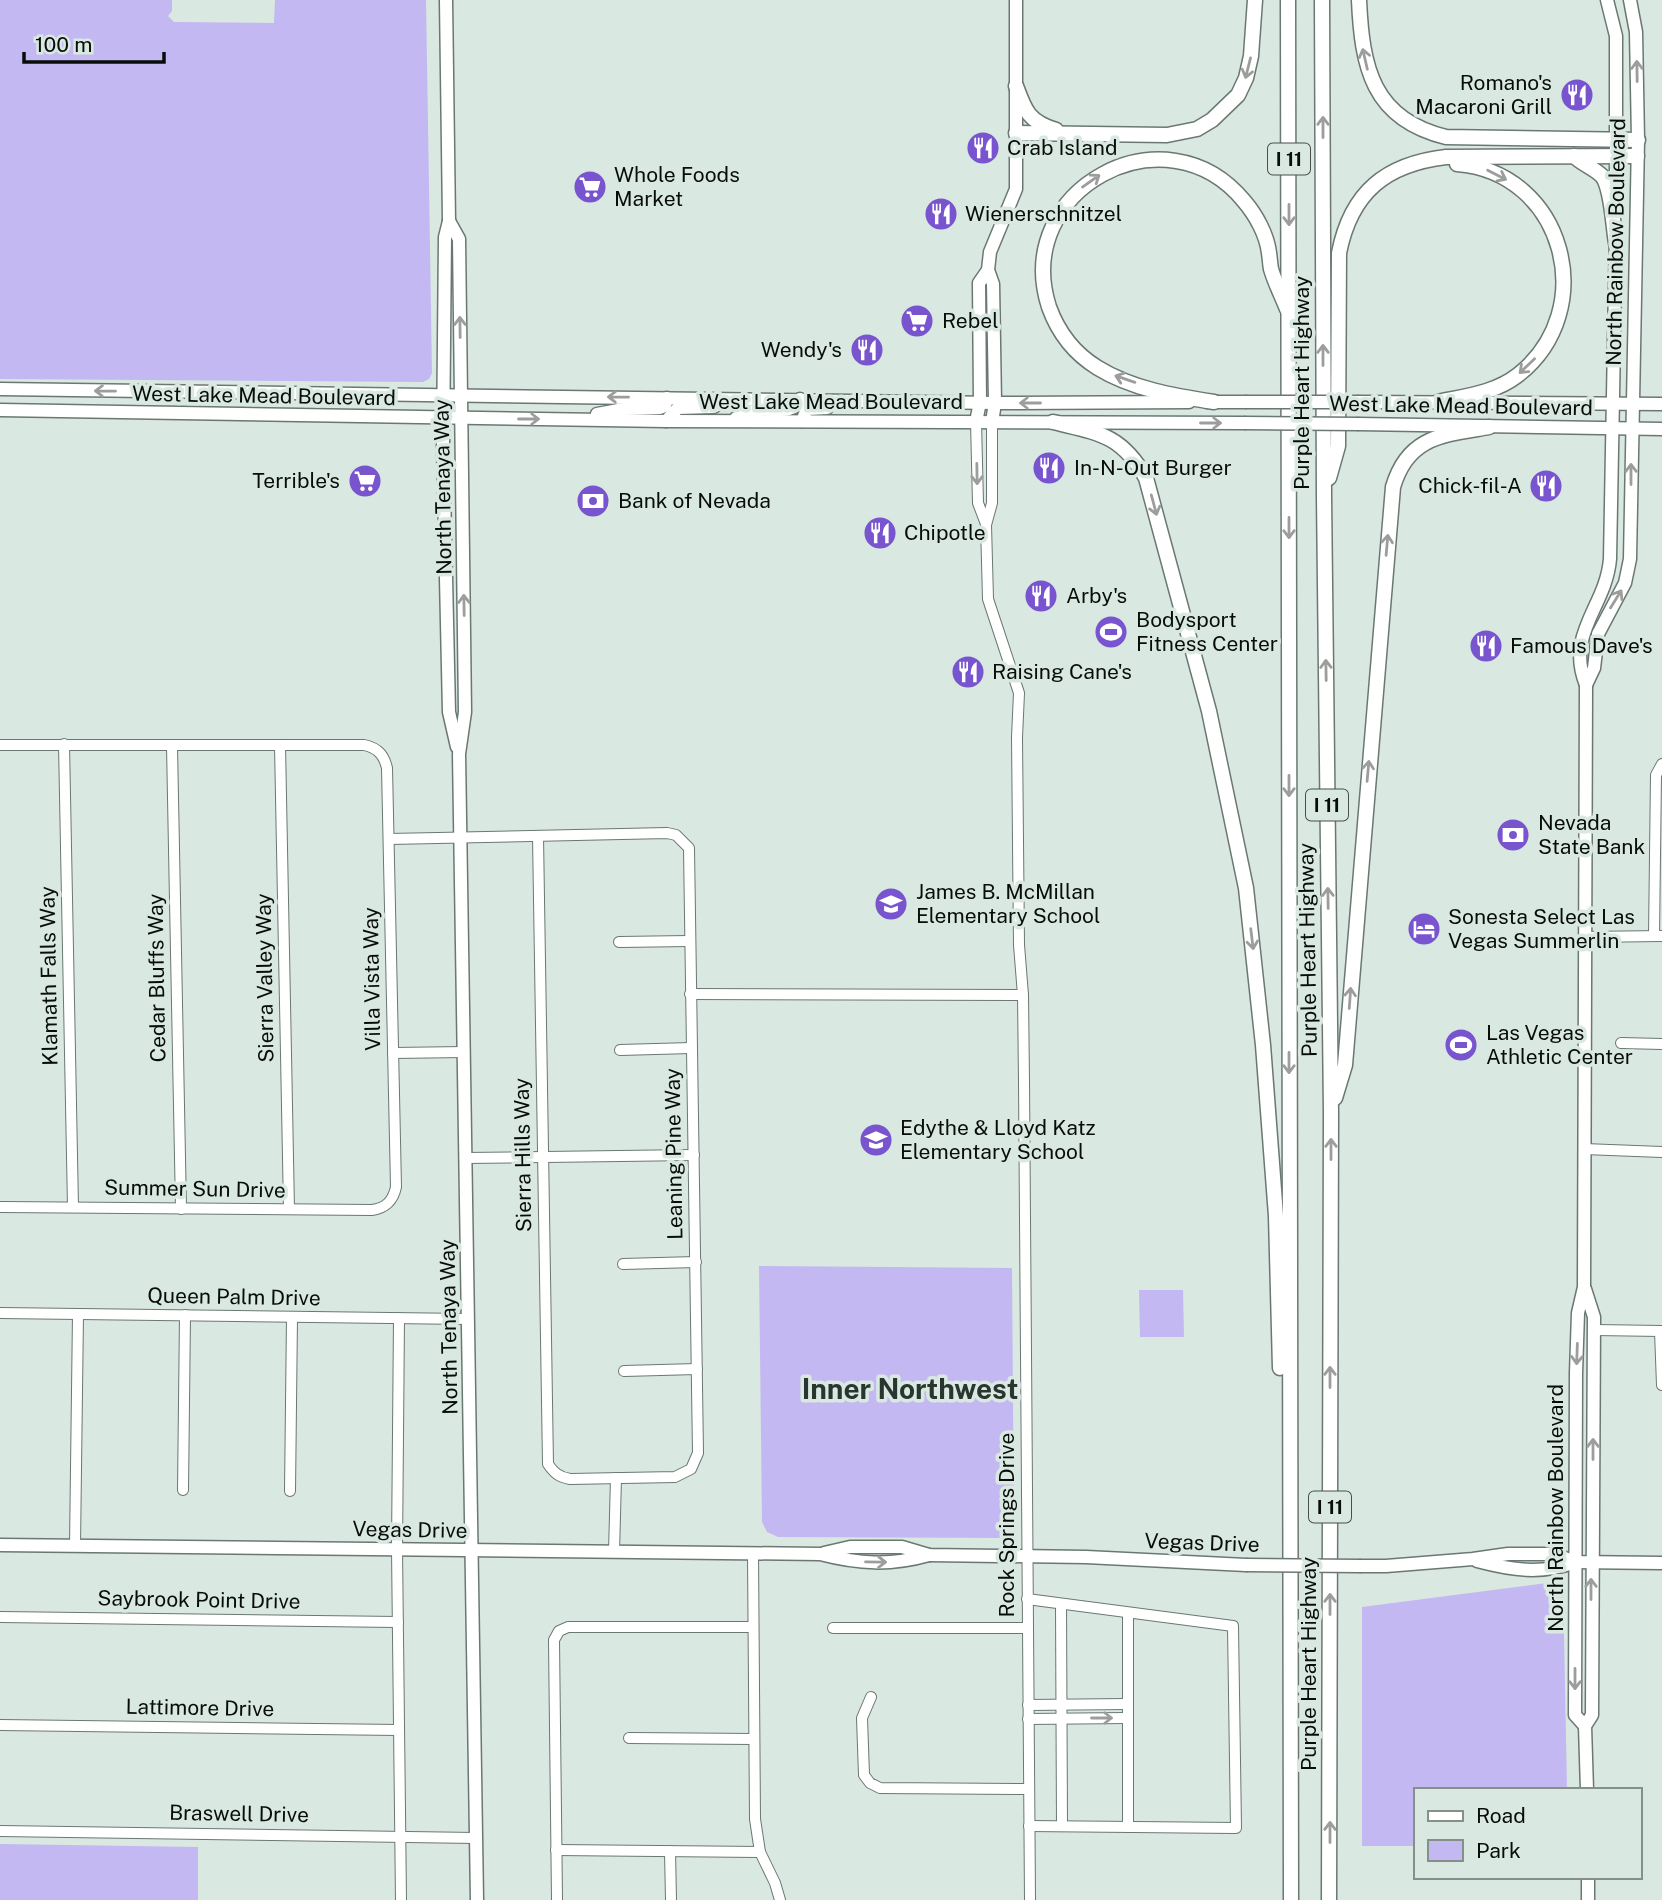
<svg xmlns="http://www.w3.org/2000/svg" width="1662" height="1900" font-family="'Public Sans',sans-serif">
<rect width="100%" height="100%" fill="#d9e8e1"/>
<g fill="#c3b8f2">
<path d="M0 0H172V11L168 16 174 22 274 23 275 0H426L432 373 429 379 423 382 0 379Z"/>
<path d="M759 1266 1012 1268 1014 1533 1009 1538 778 1537 767 1532 762 1522Z"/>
<path d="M1139 1290H1183L1184 1337H1140Z"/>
<path d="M1563 1581 1567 1790H1415V1846H1362V1607Z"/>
<path d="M0 1844 198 1847V1900H0Z"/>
</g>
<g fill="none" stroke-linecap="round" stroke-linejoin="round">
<defs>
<g id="minor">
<path d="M976 422 978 503 986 524"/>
<path d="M992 422V503L986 525 988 599 1019 693 1017 737 1019 945 1023 995 1024 1081 1030 1900"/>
<path d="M64 744 73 1207"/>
<path d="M0 745H364C378 748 384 755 387 768L396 1187C393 1201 386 1208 372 1210L0 1207"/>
<path d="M280 745 289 1209"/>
<path d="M172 746 181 1209"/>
<path d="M389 839 667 833 676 835 689 848 698 1453 691 1469 675 1477 570 1479C559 1477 554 1473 548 1464L538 836"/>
<path d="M1654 936 1656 775 1662 764"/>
<path d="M1584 937 1662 936"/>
<path d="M619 942 689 941"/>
<path d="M690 994 1023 995"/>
<path d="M1621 1043 1662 1044"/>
<path d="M620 1050 691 1048"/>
<path d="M393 1053 464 1052"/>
<path d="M1584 1149 1662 1152"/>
<path d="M466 1158 694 1155"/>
<path d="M623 1264 696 1262"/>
<path d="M0 1313 468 1319"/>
<path d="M399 1318 397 1549 401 1900"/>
<path d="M1594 1330 1662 1331"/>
<path d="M1660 1331 1662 1385"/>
<path d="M624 1371 697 1369"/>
<path d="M183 1490 185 1315"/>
<path d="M290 1491 292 1317"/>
<path d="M75 1546 78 1314"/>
<path d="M614 1552 616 1478"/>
<path d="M753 1553 755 1819 760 1852 775 1883 780 1900"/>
<path d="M1027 1599 1233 1626 1236 1828 1029 1826"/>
<path d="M1061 1604 1062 1826"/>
<path d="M0 1617 398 1622"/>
<path d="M833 1628H1027"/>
<path d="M871 1697 862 1718 864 1775 870 1783 880 1788 1029 1789"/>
<path d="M1028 1705 1127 1704"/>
<path d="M1028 1719 1127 1718"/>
<path d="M0 1725 399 1730"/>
<path d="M629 1738 754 1739"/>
<path d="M1128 1827V1613"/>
<path d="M0 1831 476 1838"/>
<path d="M556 1850 760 1852"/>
<path d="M670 1851 671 1900"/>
<path d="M557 1900 554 1640 559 1631 568 1627H753"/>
</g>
<g id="major">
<path d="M446 0 449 221 445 237 443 444 449 712 457 747"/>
<path d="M1607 0 1616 36V205"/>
<path d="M449 221 459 239 465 712 459 754 477 1900"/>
<path d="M988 270 993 284 995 403 992 422"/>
<path d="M0 389 995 403 1189 402"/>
<path d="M1207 402H1245"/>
<path d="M1359 402 1662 404"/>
<path d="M0 410 666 421 1244 423"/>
<path d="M597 414 624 409 660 408 665 406 667 398"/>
<path d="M736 418C743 415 751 411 758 410 772 408 794 416 800 399"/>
<path d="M666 421 678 408 713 407 728 400"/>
<path d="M802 421 807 409 827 408"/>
<path d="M976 422 980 402 979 283 988 270 990 252 1016 189V0"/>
<path d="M1359 424 1662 429"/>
<path d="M1586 685 1594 668 1598 634 1625 583 1630 559 1638 140 1636 32 1630 0"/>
<path d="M1585 1289 1594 1317 1592 1715 1585 1726 1587 1790"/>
<path d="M0 1545 820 1554C859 1564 890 1566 929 1555"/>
<path d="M824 1553 850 1547H902L929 1555 1086 1557 1246 1565"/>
<path d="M1477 1561C1511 1570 1542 1575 1575 1562"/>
<path d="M1361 1566H1386L1473 1559 1508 1554H1555L1575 1562 1662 1563"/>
<path d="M1585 1726 1575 1715 1576 1373 1578 1313 1584 1287 1586 685C1565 633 1606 607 1610 559L1616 233"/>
<path d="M1588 1877V1900"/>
</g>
<g id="highway">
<path d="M1288 0 1291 1900"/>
<path d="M1322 0 1324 496 1331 1113 1329 1900"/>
<path d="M1359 0C1362 67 1372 119 1446 137L1638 140"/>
<path d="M1016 86C1025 111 1029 122 1056 130"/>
<path d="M1016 133 1167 135 1197 129 1212 120 1238 95 1246 78 1251 56 1255 0"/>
<path d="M1574 156C1582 164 1594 168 1602 176 1612 188 1613 227 1616 243"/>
<path d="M1214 402C1175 396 1132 389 1098 368 1075 354 1058 332 1049 307 1011 189 1166 106 1244 201 1256 215 1267 235 1269 253 1270 259 1270 264 1271 269 1275 283 1282 296 1287 309"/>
<path d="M1438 402C1466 396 1495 393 1518 375 1601 310 1564 172 1457 164"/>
<path d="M1053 422C1098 433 1121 434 1146 478L1209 711 1246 888 1263 1045 1276 1216 1280 1368"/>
<path d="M1329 478 1338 446 1339 253C1351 192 1386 164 1446 157L1637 156"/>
<path d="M1335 1098 1345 1065 1393 487C1408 436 1443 435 1489 427"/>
</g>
</defs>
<use href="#minor" stroke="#6b7872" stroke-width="12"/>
<use href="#major" stroke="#6b7872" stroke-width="15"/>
<use href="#highway" stroke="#6b7872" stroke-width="17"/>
<use href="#minor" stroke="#fff" stroke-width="10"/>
<use href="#major" stroke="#fff" stroke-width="12"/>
<use href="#highway" stroke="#fff" stroke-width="14"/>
<defs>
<g id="major-bridge">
<path d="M1245 402H1359"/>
<path d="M1244 423 1359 424"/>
<path d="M1246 1565 1361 1566"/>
</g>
</defs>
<use href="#major-bridge" stroke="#6b7872" stroke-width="15" stroke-linecap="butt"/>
<use href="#major-bridge" stroke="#fff" stroke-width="12"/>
</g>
<defs><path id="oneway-shaft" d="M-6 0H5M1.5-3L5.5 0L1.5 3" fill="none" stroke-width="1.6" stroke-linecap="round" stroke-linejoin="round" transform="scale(1.75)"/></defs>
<g stroke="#9c9e9d">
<use href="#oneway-shaft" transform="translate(1365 59) rotate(-103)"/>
<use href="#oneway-shaft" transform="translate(1248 68) rotate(104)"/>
<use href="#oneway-shaft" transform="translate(1637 71) rotate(-91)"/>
<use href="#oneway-shaft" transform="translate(1323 127) rotate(-90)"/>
<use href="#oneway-shaft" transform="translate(1497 175) rotate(27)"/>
<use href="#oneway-shaft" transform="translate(1091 181) rotate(-35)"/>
<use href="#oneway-shaft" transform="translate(1289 215) rotate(90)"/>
<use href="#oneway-shaft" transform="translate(460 327) rotate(-91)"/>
<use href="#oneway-shaft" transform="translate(1323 355) rotate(-90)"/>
<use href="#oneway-shaft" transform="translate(1527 366) rotate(136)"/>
<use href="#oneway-shaft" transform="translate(1125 379) rotate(-161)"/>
<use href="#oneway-shaft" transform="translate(105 391) rotate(-179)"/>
<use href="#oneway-shaft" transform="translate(618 397) rotate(-179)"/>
<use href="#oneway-shaft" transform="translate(1030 403) rotate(180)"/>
<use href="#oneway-shaft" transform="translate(529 419)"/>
<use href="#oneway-shaft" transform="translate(1211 423)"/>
<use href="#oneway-shaft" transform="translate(977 474) rotate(89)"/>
<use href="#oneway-shaft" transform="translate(1631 474) rotate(-90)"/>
<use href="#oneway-shaft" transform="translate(1154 505) rotate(75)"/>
<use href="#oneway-shaft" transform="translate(1289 528) rotate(90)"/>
<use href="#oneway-shaft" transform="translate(1387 545) rotate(-85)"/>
<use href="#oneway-shaft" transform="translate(1616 599) rotate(-58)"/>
<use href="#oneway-shaft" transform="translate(464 605) rotate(-91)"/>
<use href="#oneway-shaft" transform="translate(1326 670) rotate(-91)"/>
<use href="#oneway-shaft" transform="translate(1368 771) rotate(-85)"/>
<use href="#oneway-shaft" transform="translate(1289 786) rotate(90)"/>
<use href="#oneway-shaft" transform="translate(1328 898) rotate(-91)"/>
<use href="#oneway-shaft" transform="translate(1252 939) rotate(83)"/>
<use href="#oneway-shaft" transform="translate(1350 998) rotate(-86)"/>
<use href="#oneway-shaft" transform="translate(1289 1063) rotate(90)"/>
<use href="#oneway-shaft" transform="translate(1331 1149) rotate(-90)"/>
<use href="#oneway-shaft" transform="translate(1577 1354) rotate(92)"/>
<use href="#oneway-shaft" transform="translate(1330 1377) rotate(-90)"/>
<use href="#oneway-shaft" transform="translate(1593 1449) rotate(-90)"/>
<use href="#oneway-shaft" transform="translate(876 1562) rotate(1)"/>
<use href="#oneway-shaft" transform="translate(1591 1589) rotate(-90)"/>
<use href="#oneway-shaft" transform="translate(1330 1604) rotate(-90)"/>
<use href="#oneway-shaft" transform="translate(1575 1679) rotate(90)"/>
<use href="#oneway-shaft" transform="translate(1102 1718)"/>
<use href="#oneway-shaft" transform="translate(1330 1832) rotate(-90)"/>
</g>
<defs>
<symbol id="restaurant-disc" viewBox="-11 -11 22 22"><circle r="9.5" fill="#7854ce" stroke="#d9e8e1"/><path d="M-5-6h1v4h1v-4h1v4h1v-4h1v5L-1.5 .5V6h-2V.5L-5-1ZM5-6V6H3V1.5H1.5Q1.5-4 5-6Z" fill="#fff"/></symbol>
<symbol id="supermarket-disc" viewBox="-11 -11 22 22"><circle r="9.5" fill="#7854ce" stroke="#d9e8e1"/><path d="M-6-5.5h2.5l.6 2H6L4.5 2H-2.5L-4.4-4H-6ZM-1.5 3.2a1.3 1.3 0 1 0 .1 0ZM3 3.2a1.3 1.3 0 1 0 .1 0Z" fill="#fff"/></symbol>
<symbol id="bank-disc" viewBox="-11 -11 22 22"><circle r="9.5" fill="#7854ce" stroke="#d9e8e1"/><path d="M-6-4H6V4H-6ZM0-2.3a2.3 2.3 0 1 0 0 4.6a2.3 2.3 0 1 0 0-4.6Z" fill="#fff"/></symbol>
<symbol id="stadium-disc" viewBox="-11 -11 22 22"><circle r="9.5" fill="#7854ce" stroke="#d9e8e1"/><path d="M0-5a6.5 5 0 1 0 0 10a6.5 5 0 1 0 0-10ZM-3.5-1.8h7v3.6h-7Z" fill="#fff"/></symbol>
<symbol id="school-disc" viewBox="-11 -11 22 22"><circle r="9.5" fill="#7854ce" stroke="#d9e8e1"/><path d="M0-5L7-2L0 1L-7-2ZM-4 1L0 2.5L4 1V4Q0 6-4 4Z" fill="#fff"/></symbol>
<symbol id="hotel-disc" viewBox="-11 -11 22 22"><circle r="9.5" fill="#7854ce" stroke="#d9e8e1"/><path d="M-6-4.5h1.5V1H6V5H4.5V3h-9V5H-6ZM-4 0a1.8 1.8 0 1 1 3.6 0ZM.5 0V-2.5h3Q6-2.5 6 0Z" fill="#fff"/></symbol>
</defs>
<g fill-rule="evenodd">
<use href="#restaurant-disc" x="1558" y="76" width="38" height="38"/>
<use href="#restaurant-disc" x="964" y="129" width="38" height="38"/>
<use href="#supermarket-disc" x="571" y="168" width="38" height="38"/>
<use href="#restaurant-disc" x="922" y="195" width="38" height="38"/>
<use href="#supermarket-disc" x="898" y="302" width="38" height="38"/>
<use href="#restaurant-disc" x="848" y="331" width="38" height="38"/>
<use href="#restaurant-disc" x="1030" y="449" width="38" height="38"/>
<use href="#supermarket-disc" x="346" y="462" width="38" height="38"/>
<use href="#restaurant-disc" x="1527" y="467" width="38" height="38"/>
<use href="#bank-disc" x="574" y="482" width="38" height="38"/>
<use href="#restaurant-disc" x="861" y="514" width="38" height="38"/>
<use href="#restaurant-disc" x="1022" y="577" width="38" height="38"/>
<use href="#stadium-disc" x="1092" y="613" width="38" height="38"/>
<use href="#restaurant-disc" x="1467" y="627" width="38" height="38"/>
<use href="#restaurant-disc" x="949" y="653" width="38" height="38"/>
<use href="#bank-disc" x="1494" y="816" width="38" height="38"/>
<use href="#school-disc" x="872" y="885" width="38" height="38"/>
<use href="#hotel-disc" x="1405" y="910" width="38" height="38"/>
<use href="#stadium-disc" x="1442" y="1026" width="38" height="38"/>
<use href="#school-disc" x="857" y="1121" width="38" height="38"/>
</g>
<g text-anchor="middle" stroke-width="7" stroke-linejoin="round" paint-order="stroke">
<g fill="#d9e8e1" stroke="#474f4a" stroke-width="2">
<rect x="1268" y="143.5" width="42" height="31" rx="5"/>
<rect x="1306" y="789.5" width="42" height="31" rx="5"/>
<rect x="1309" y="1491.5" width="42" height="31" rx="5"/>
</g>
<g font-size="19" font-weight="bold" fill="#080d0a">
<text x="1289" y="166">I 11</text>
<text x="1327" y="812">I 11</text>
<text x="1330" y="1514">I 11</text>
</g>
<g font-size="21" fill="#080d0a" stroke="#d9e8e1" text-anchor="start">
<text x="1552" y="90" text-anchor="end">Romano's<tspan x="1552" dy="24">Macaroni Grill</tspan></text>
<text x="1007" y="155">Crab Island</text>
<text x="614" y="182">Whole Foods<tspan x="614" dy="24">Market</tspan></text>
<text x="965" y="221">Wienerschnitzel</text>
<text x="942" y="328">Rebel</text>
<text x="842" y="357" text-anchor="end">Wendy's</text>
<text x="1074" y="475">In-N-Out Burger</text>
<text x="340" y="488" text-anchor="end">Terrible's</text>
<text x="1522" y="493" text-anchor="end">Chick-fil-A</text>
<text x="618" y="508">Bank of Nevada</text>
<text x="904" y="540">Chipotle</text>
<text x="1066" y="603">Arby's</text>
<text x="1136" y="627">Bodysport<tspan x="1136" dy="24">Fitness Center</tspan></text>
<text x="1510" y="653">Famous Dave's</text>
<text x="992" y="679">Raising Cane's</text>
<text x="1538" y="830">Nevada<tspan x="1538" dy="24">State Bank</tspan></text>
<text x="916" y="899">James B. McMillan<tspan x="916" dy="24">Elementary School</tspan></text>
<text x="1448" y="924">Sonesta Select Las<tspan x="1448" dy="24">Vegas Summerlin</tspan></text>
<text x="1486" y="1040">Las Vegas<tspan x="1486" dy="24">Athletic Center</tspan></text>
<text x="900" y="1135">Edythe &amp; Lloyd Katz<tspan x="900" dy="24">Elementary School</tspan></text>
</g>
<g font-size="21" fill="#080d0a" stroke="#d9e8e1">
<text transform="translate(1616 242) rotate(-89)" y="7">North Rainbow Boulevard</text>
<text transform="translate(1302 383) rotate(-90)" y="7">Purple Heart Highway</text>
<text transform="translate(264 396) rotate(1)" y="7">West Lake Mead Boulevard</text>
<text x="831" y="409">West Lake Mead Boulevard</text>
<text transform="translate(1461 406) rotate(1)" y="7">West Lake Mead Boulevard</text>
<text transform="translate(443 487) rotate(-91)" y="7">North Tenaya Way</text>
<text transform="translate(1308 950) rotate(-91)" y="7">Purple Heart Highway</text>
<text transform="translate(49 976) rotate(-91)" y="7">Klamath Falls Way</text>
<text transform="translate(157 978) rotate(-91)" y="7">Cedar Bluffs Way</text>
<text transform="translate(265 978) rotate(-91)" y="7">Sierra Valley Way</text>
<text transform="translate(372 979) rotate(-91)" y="7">Villa Vista Way</text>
<text transform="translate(674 1154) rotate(-91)" y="7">Leaning Pine Way</text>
<text transform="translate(523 1155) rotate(-91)" y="7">Sierra Hills Way</text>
<text transform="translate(195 1189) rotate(1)" y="7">Summer Sun Drive</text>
<text transform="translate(234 1297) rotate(1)" y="7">Queen Palm Drive</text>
<text transform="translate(449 1327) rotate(-91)" y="7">North Tenaya Way</text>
<text transform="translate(1556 1508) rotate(-90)" y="7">North Rainbow Boulevard</text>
<text transform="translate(1007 1525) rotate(-90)" y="7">Rock Springs Drive</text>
<text transform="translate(410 1530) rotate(1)" y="7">Vegas Drive</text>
<text transform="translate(1202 1543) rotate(2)" y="7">Vegas Drive</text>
<text transform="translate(199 1600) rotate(1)" y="7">Saybrook Point Drive</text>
<text transform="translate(1309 1664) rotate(-90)" y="7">Purple Heart Highway</text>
<text transform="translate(200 1708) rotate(1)" y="7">Lattimore Drive</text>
<text transform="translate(239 1814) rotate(1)" y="7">Braswell Drive</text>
</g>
<g font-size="28" font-weight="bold" fill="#293630" stroke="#d9e8e1">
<text x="910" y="1399">Inner Northwest</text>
</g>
</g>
<rect x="1414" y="1788" width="228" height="91" fill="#d9e8e1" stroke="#85908b" stroke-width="2"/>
<rect x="1428" y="1811" width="35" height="10" fill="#ffffff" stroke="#85908b" stroke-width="2"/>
<text x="1476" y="1823" font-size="21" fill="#080d0a">Road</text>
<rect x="1428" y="1840" width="35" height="21" fill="#c3b8f2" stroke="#85908b" stroke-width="2"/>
<text x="1476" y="1858" font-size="21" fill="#080d0a">Park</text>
<path d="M24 52v10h140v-10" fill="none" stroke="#080d0a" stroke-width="3.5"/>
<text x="35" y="52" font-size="21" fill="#080d0a" stroke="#d9e8e1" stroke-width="5" paint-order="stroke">100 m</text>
</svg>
